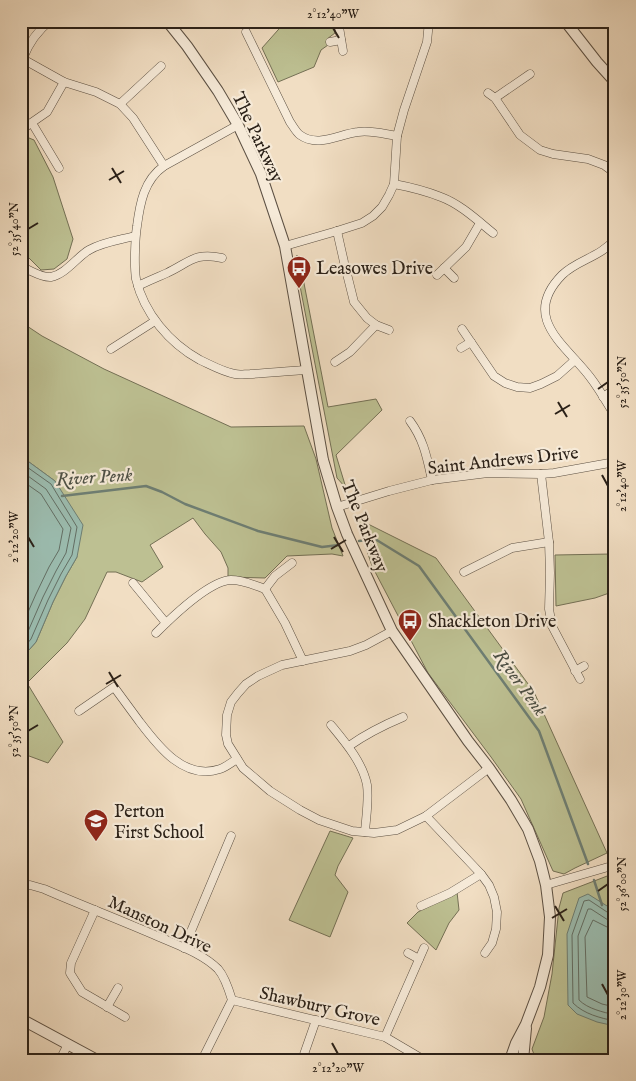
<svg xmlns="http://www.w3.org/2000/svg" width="636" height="1081" font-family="'IM FELL English',serif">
<rect width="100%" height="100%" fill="#f1dec3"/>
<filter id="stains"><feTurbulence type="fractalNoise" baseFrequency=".004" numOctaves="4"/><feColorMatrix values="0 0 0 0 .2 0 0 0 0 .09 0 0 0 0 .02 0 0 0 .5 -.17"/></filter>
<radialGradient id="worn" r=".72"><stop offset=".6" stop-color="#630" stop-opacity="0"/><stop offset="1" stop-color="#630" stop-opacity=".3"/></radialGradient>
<g fill="#bdc092" stroke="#747055">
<path d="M286 21H333L335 33 327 39 328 45 321 50 314 67 278 82 262 48Z"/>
<path d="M24 136 34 140 53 177 73 239 67 259 54 269 41 270 25 254 21 245V139Z"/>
<path d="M297 255 302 273 328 407 376 399 382 410 336 455 346 488 337 478 295 260Z"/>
<path d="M21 322 42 336 104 369 231 427 304 426 316 459 332 528 343 556 332 554 287 556 265 578 228 577V568L221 552 205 534 193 518 150 545 163 567 142 582 116 572H107L85 619 67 643 27 683 63 742 48 763 21 753V659L36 642 53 602 66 576 77 557 55 481 29 462 21 459Z"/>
<path d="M356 518 436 558 534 692 607 853 575 868 564 874 553 871 521 799 491 757 428 673 372 566Z"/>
<path d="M611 554 615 558V591L595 598 556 606 555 555Z"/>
<path d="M330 831 353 838 338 866 335 875 348 892 330 937 289 920Z"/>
<path d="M615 873V1060H536L532 1049 544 1017 552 974 559 908 563 893Z"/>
<path d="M457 892 459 910 449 923 436 950 407 923 418 912Z"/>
</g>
<g fill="#9bbcaf" stroke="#6e7e73">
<path d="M21 459 29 462 55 481 83 525 77 557 66 576 53 602 36 642 21 659Z"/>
<path d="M588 894 615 911V1026L597 1022 577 1014 568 1005 567 934 579 898Z"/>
</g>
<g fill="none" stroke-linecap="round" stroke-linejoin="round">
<g stroke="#636e64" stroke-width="1">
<path d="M21 464 27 467 51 484 77 527 72 555 61 574 48 600 31 639 21 651"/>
<path d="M21 471 46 489 71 528 66 553 56 571 43 597 26 636 21 641"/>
<path d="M21 480 41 494 63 529 59 550 49 567 36 594 21 628"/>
<path d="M615 914H610L589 900 584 901 572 935 573 1003C584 1014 600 1018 615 1021"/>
<path d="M615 921 608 920 591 909H588L578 936 579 1000C588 1009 603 1012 615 1015"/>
<path d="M615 928 607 927 593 920 585 937 587 997 602 1004 615 1007"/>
</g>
<g stroke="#6e7e73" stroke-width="2.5">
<path d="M62 496 146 486 162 492 185 504 258 531 322 547 339 545"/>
<path d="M359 541 375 539 419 566 539 731 588 864"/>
<path d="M594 880 602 905"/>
</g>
<defs>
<g id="minor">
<path d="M338 21 343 51"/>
<path d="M246 32 290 122C293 126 296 132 300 135 318 148 339 134 358 132 371 130 384 134 397 136"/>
<path d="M330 42 341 40"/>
<path d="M21 58 64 82 96 92 120 104 133 118 164 166"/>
<path d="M23 58C29 43 37 31 50 21"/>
<path d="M488 93 495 98 520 135 540 150 553 154 588 159 604 165 615 173"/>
<path d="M495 98 530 74"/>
<path d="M120 104 161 66"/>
<path d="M32 123 59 168"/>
<path d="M238 125 164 166C144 180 140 203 137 226 135 239 134 266 136 279 144 313 169 343 200 360 211 365 223 372 235 374 240 375 245 374 250 374 269 373 288 371 307 370"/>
<path d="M21 130 47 112 64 82"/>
<path d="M394 184C410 187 426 191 441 197 460 204 477 220 493 233"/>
<path d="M337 231 344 262 354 302 367 318 376 325 389 330"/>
<path d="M615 239C601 257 577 260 562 275 520 318 566 345 590 377 600 390 607 403 615 416"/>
<path d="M285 246 337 231 362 223 373 216 382 207 389 195 394 184 397 136 404 110 427 42 429 21"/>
<path d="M21 267C31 270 41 278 51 277 66 274 77 257 89 250 103 242 120 240 135 236"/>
<path d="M444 268 454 278"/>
<path d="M437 275 466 247 480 223"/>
<path d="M138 286C148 281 158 277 167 273 190 262 195 252 222 258"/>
<path d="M462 329 494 376 505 383 517 387 530 388 541 384 557 376 575 360"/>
<path d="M461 348 471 342"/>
<path d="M111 349 155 321"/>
<path d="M335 362 350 352 376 325"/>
<path d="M603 397 615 389"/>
<path d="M410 421C424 440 427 458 432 480"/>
<path d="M541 474 549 542 550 573 549 609 552 626 580 679"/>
<path d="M337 507 389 491 432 480 488 473 541 474 554 473 615 462"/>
<path d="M614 551 615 552"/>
<path d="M464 572 512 548 549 542"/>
<path d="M133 583 166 623"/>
<path d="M265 589 275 576 292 563"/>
<path d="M392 631 366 645 350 651 282 665 258 676 246 684 238 693 231 702 227 715 226 735 228 744 243 768 270 791 300 810 319 820 352 831 374 833 397 830 426 816 489 768"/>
<path d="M156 633C171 618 209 581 231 580 243 580 254 585 265 589L285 623 303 661"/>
<path d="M575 671 584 666"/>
<path d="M79 711 114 687C122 698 131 710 139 721 158 746 184 781 220 769 226 767 232 762 237 759"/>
<path d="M331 725C345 742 363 763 367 785 369 800 366 817 365 832"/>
<path d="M349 746C366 734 384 725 403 717"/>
<path d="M426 816 481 874 489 885 494 897 497 912 496 929 492 943 485 953"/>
<path d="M546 885 615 865"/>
<path d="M21 888 30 885 44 889C81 905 120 920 157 936 177 945 202 953 218 969 225 977 229 990 232 1000L202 1060"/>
<path d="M421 906 450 893 481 874"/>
<path d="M95 910 71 963 70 973 82 992 125 1017"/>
<path d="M184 948 231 836"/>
<path d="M408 953 419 959"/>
<path d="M232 1000 385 1037 424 1060"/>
<path d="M107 1007 118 988"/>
<path d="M385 1037 424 948"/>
<path d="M60 1060 68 1044"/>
<path d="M302 1060 316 1020"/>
</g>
<g id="tertiary">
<path d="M167 21 187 46 218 91 238 125 261 174 285 246 323 460 337 507 347 534 392 631 468 741 489 768 511 800 528 829 540 861 546 885 550 917 548 955 540 987 526 1024 516 1043 510 1060"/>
<path d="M565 21 597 62 615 82"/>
<path d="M21 1019 97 1060"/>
<path d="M523 1060 526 1028"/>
</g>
</defs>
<use href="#minor" stroke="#5c5043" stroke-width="9"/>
<use href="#tertiary" stroke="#5c5043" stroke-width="12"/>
<use href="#minor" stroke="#f6ead8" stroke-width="8"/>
<use href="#tertiary" stroke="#f6ead8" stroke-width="10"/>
</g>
<path fill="none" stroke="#2b2118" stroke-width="2" d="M333 28 339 38M112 168 121 183M109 180 124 171M28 229 38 223M598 389 608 382M558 402 567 417M555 414 570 405M602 475 608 486M28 537 34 547M334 537 343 552M331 549 346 540M109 672 118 687M106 684 121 675M28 731 38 725M598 891 608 884M555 906 564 921M552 918 567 909M602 984 608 995M332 1043 338 1054"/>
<defs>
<symbol id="bus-pin" viewBox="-11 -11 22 30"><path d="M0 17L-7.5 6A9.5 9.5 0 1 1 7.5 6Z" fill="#8f2418" stroke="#f6ead8"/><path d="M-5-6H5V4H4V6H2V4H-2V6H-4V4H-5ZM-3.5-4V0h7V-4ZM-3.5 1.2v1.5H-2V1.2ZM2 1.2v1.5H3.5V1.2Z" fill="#fff"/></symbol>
<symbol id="school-pin" viewBox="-11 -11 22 30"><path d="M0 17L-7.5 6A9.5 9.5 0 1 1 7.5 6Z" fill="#8f2418" stroke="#f6ead8"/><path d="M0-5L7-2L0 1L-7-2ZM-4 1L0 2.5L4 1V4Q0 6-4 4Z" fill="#fff"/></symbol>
</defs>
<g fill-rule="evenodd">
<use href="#bus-pin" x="285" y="254" width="28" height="38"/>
<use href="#bus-pin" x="396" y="607" width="28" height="38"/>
<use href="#school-pin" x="82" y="807" width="28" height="38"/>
</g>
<g text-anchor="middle" stroke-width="4.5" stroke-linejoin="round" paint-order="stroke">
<g font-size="18" fill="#2b2118" stroke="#f6ead8">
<text transform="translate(258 137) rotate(65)" y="6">The Parkway</text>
<text transform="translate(503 460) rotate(-6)" y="6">Saint Andrews Drive</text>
<text transform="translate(365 526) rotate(68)" y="6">The Parkway</text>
<text transform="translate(160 924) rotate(25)" y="6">Manston Drive</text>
<text transform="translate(320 1006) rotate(13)" y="6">Shawbury Grove</text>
</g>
<g font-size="18" fill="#2b2118" stroke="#f6ead8" text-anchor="start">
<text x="316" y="274">Leasowes Drive</text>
<text x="428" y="627">Shackleton Drive</text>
<text x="114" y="817">Perton<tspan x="114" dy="21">First School</tspan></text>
</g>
<g font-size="19" font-style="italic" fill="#4d5045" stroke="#f6ead8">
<text transform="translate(94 476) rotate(-4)" y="7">River Penk</text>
<text transform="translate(521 682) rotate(54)" y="7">River Penk</text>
</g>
</g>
<rect width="636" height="1081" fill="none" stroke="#f1dec3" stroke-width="55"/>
<rect x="28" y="28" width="580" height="1026" fill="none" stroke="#2b2118" stroke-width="2"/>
<g font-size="12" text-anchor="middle" fill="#2b2118">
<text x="333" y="18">2°12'40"W</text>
<text transform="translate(14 229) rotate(-90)" y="4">52°35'40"N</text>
<text transform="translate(622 382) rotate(-90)" y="4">52°35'50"N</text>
<text transform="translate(622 486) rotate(-90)" y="4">2°12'40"W</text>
<text transform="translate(14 537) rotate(-90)" y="4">2°12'20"W</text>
<text transform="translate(14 731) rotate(-90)" y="4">52°35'50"N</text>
<text transform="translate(622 884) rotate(-90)" y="4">52°36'00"N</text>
<text transform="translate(622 995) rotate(-90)" y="4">2°12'30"W</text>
<text x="338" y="1072">2°12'20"W</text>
</g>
<rect width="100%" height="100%" filter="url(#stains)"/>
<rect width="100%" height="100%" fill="url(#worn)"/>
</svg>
